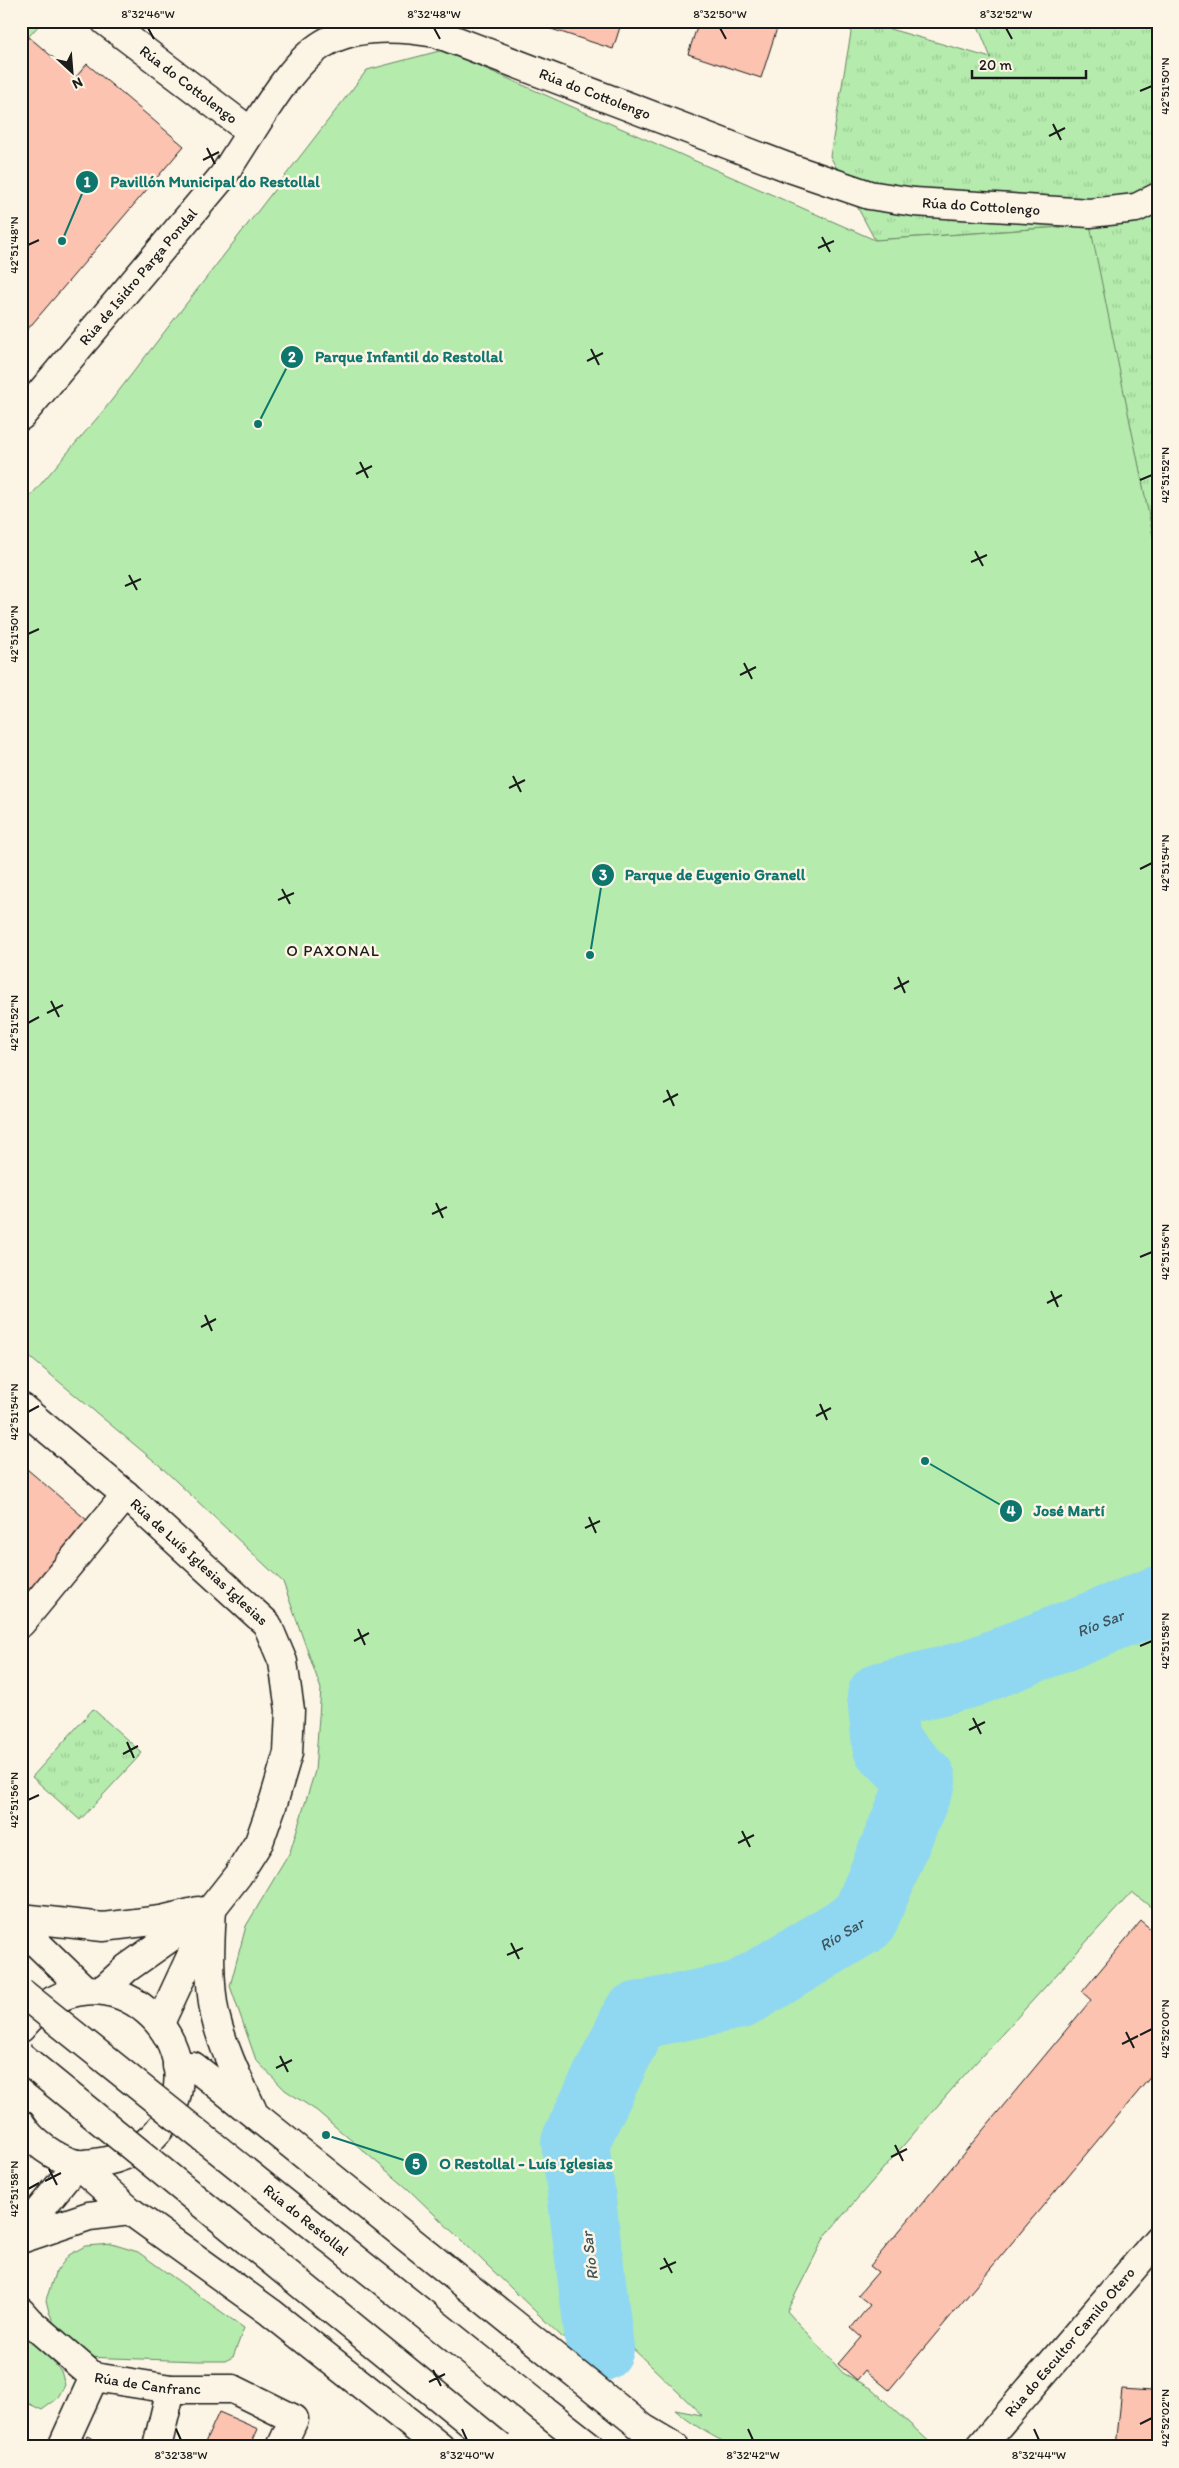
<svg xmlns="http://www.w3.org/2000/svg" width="1179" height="2468" font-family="Itim,sans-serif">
<defs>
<pattern id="grass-tufts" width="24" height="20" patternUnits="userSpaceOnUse" patternTransform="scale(1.25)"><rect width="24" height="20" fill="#b5ebad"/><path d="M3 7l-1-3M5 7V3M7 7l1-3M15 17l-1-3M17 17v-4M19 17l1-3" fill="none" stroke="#9bc994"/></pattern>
</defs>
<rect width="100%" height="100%" fill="#fcf5e5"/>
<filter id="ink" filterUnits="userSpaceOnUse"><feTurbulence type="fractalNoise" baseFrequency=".02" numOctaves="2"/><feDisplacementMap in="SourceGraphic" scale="10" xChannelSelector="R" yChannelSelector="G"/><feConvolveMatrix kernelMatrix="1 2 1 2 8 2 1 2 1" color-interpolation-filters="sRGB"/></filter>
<g filter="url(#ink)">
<g fill="url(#grass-tufts)" stroke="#688464">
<path d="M21 21H36L40 24 21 45Z"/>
<path d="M853 21H862L991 58 976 21H1158V560L1089 225 875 240 830 156Z"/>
<path d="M93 1709 142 1753 80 1820 32 1777Z"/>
</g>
<g fill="#b5ebad" stroke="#688464">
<path d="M443 50 875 240 1090 225 1158 560V1913L1132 1892 959 2081 825 2236 787 2311 843 2373 871 2388 935 2447H735C713 2437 694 2426 675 2410L702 2415 626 2342 563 2338 408 2189 317 2111 285 2090 256 2060 230 1986 246 1926 290 1852 315 1771 321 1689 283 1582 159 1465 21 1350V507L104 410 367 70Z"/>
<path d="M112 2244 138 2252 244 2328 233 2357 225 2361H198L83 2357 61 2339 49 2312 46 2300 55 2273 69 2255 85 2246Z"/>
<path d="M21 2327 61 2371 65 2385 57 2399 42 2410 21 2400Z"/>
</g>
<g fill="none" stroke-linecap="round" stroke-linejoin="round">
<path stroke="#90d8f2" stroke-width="68" id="s1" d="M600 2348 575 2142 636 2016 740 1995 864 1920 922 1780 886 1745 881 1696 969 1674 1158 1600"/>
</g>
<g fill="#fbc3b0" stroke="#1c1c1c">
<path d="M544 21H622L613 49 542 26Z"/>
<path d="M699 21 779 22 761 78 688 54Z"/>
<path d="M29 37 76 77 87 64 184 146 21 337V45Z"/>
<path d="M21 1464 88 1521 21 1600Z"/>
<path d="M1141 1921 1158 1935V2068L889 2390 865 2370 857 2380 838 2364 861 2337 851 2328 870 2305 858 2295 878 2272 870 2266 1091 2000 1082 1992Z"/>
<path d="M1157 2356 1158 2447H1116L1122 2389 1151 2391Z"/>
<path d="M219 2412 258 2429 250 2447H203Z"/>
<path d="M87 2436 111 2447H82Z"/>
</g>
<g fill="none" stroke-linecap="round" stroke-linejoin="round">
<defs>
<g id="street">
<path id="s2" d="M105 21 251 132C269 104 295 61 323 44 355 24 401 27 436 33L787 167 869 195 914 202 1090 213 1136 208 1158 197"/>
<path id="s3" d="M21 416 223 176 251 132"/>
<path id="s4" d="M21 1407 126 1495 267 1624 283 1662 290 1710 288 1753 274 1800 259 1842 238 1875 212 1908 127 1968 103 1990"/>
<path d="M21 1623 126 1495"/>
<path d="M212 1908C210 1943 208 1980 215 2015 223 2048 238 2079 252 2109"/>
<path d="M21 1918 103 1927 161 1920 198 1911"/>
<path d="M21 1928 85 1990"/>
<path d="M160 2023 205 1926"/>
<path d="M21 2028C103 1929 228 2047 158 2131 142 2150 119 2160 95 2163 89 2163 81 2165 76 2164 55 2158 32 2142 21 2124"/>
<path d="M177 2066H193L215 2083 643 2428 675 2447"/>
<path d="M77 2164 130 2211 270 2312 440 2447"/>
<path d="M21 2233 77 2164"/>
<path d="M21 2239 89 2216 130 2211"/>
<path id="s5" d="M21 2312 29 2321 94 2377 171 2389H233L294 2419 281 2447"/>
<path d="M62 2447 94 2377"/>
<path d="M157 2447 171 2389"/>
<path id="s6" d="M980 2447 1158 2239"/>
</g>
<path id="primary" d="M541 2408 591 2447"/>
</defs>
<use href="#street" stroke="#1c1c1c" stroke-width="31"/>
<use href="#primary" stroke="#1c1c1c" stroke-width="31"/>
<use href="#street" stroke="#fcf5e5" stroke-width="28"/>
<use href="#primary" stroke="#fcf5e5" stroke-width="28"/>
<defs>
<g id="primary-bridge">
<path id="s7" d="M21 1992 541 2408"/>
<path d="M21 2056 500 2447"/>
</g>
</defs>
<use href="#primary-bridge" stroke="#1c1c1c" stroke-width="31" stroke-linecap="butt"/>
<use href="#primary-bridge" stroke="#fcf5e5" stroke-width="28"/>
</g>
</g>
<path fill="none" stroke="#1c1c1c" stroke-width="2" d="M148 28 154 39M434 28 440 39M720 28 726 39M1006 28 1012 39M1140 91 1152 86M1053 124 1061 140M1049 136 1065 128M207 148 215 164M203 160 219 152M822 237 830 252M28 245 39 240M818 248 834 241M591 349 599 365M587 361 603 353M360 462 368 478M356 474 372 466M1140 480 1152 475M975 551 983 566M971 562 987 555M129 575 137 590M125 586 141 579M28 634 39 629M744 663 752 679M740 675 756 667M513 776 521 792M509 788 525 780M1140 869 1152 863M282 889 290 904M278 900 294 893M898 977 905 993M894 989 909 981M51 1001 59 1017M47 1013 63 1005M28 1023 39 1017M667 1090 674 1106M663 1102 678 1094M436 1203 443 1218M432 1214 447 1207M1140 1257 1152 1252M1051 1291 1058 1307M1047 1303 1062 1295M205 1315 212 1331M201 1327 216 1319M820 1404 827 1420M28 1412 39 1406M816 1416 831 1408M589 1517 596 1533M585 1528 600 1521M358 1629 365 1645M354 1641 369 1633M1140 1646 1152 1641M973 1718 981 1734M969 1730 985 1722M127 1742 134 1758M123 1754 138 1746M28 1800 39 1795M742 1831 750 1847M738 1843 754 1835M511 1943 519 1959M507 1955 523 1948M1126 2032 1134 2048M1140 2035 1152 2029M1122 2044 1138 2036M280 2056 288 2072M276 2068 292 2060M895 2145 903 2161M891 2157 907 2149M49 2169 57 2185M45 2181 61 2173M28 2189 39 2183M664 2258 672 2273M660 2269 676 2262M433 2370 441 2386M429 2382 445 2374M1140 2424 1152 2418M176 2429 181 2440M462 2429 467 2440M748 2429 753 2440M1034 2429 1039 2440"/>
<g text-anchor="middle" stroke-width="5" stroke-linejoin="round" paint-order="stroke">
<g font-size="15" fill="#1c1c1c" stroke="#fcf5e5">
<text dy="5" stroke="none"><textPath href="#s2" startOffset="105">Rúa do Cottolengo</textPath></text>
<text dy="5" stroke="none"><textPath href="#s2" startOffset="584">Rúa do Cottolengo</textPath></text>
<text dy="5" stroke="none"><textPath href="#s2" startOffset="989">Rúa do Cottolengo</textPath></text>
<text dy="5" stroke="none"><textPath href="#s3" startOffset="182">Rúa de Isidro Parga Pondal</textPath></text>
<text dy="5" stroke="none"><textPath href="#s4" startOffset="236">Rúa de Luís Iglesias Iglesias</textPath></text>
<text dy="5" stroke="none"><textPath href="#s7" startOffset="365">Rúa do Restollal</textPath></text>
<text dy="5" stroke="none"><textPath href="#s6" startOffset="138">Rúa do Escultor Camilo Otero</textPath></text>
<text dy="5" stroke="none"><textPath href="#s5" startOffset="152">Rúa de Canfranc</textPath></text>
</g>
<g font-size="16" letter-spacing="1" fill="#1c1c1c" stroke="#fcf5e5">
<text x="333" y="956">O PAXONAL</text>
</g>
<g font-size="16" font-style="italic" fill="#3f545c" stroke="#fcf5e5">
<text dy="6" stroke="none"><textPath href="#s1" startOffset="1081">Río Sar</textPath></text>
<text dy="6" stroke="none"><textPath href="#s1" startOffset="572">Río Sar</textPath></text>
<text transform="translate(589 2256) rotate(-97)" y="6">Río Sar</text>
</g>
</g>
<path fill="none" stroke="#0f766e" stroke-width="2" d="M62 241L87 182M258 424L292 357M590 955L603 875M925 1461L1011 1511M326 2135L416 2164"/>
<g fill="#0f766e" stroke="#fcf5e5" stroke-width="2">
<circle cx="62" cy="241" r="5"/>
<circle cx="258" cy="424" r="5"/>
<circle cx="590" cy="955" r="5"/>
<circle cx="925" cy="1461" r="5"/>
<circle cx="326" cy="2135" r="5"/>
<circle cx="87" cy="182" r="12"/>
<circle cx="292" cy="357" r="12"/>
<circle cx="603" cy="875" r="12"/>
<circle cx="1011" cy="1511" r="12"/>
<circle cx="416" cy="2164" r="12"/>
</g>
<g font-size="15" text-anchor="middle" font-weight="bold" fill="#fff">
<text x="87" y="187">1</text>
<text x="292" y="362">2</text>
<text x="603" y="880">3</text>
<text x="1011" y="1516">4</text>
<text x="416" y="2169">5</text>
</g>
<g font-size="16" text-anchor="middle" font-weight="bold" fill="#0f766e" stroke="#fcf5e5" stroke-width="5" stroke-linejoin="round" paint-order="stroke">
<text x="215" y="187">Pavillón Municipal do Restollal</text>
<text x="409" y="362">Parque Infantil do Restollal</text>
<text x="715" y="880">Parque de Eugenio Granell</text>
<text x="1069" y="1516">José Martí</text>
<text x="526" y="2169">O Restollal - Luís Iglesias</text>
</g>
<rect width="1179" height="2468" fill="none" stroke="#fcf5e5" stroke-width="55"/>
<g transform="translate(72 72) rotate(154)" stroke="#fcf5e5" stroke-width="4" paint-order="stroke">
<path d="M0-4L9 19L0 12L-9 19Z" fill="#1c1c1c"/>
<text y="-8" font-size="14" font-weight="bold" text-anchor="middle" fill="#1c1c1c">N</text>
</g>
<path d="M972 70v8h114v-8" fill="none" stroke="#1c1c1c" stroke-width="2.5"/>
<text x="979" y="70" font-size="15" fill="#1c1c1c" stroke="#fcf5e5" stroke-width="4" paint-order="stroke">20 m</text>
<rect x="28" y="28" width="1124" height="2412" fill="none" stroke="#1c1c1c" stroke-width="2"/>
<g font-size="12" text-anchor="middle" fill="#1c1c1c">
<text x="148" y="18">8°32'46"W</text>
<text x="434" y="18">8°32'48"W</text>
<text x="720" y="18">8°32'50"W</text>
<text x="1006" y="18">8°32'52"W</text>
<text transform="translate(1165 86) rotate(-90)" y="4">42°51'50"N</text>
<text transform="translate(14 245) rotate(-90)" y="4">42°51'48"N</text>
<text transform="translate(1165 475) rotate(-90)" y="4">42°51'52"N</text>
<text transform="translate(14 634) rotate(-90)" y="4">42°51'50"N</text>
<text transform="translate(1165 863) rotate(-90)" y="4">42°51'54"N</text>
<text transform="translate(14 1023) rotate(-90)" y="4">42°51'52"N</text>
<text transform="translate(1165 1252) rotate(-90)" y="4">42°51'56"N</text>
<text transform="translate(14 1412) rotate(-90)" y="4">42°51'54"N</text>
<text transform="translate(1165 1641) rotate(-90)" y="4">42°51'58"N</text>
<text transform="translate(14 1800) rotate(-90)" y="4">42°51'56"N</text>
<text transform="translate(1165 2029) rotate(-90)" y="4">42°52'00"N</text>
<text transform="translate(14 2189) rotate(-90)" y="4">42°51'58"N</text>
<text transform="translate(1165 2418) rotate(-90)" y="4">42°52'02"N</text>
<text x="181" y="2459">8°32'38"W</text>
<text x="467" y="2459">8°32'40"W</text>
<text x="753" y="2459">8°32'42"W</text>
<text x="1039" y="2459">8°32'44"W</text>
</g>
</svg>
